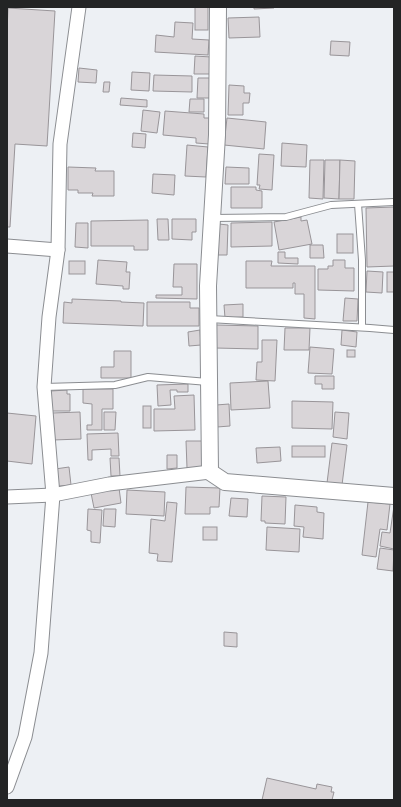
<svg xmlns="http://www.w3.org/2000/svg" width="401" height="807" font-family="Bitter,serif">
<rect width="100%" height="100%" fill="#edf0f4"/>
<g fill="#d9d5d8" stroke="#999599">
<rect x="195" y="7" width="13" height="23"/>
<path d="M254 7H274V8L254 9Z"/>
<path d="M8 8 55 11 47 146 15 144 10 227H7V31Z"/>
<path d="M259 17 260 37 229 38 228 18Z"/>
<path d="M175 22 193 23 192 39 209 40 208 55 155 52 156 35 174 37Z"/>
<path d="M331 41 350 42 349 56 330 55Z"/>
<path d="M195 56 211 57V74H194Z"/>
<path d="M79 68 97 70 96 83 78 82Z"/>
<path d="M132 72 150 73 149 91 131 90Z"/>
<path d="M154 75 192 76V92L153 91Z"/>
<path d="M198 78H213L212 98H197Z"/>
<path d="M104 82H110L109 92H103Z"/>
<path d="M229 85 244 86V93H250L249 103H243V115H228Z"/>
<path d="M121 98 147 100V107L120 105Z"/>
<path d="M190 99H204V112H189Z"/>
<path d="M143 110 160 112 157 133 141 131Z"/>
<path d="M165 111 204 114V118H211L209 144 196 143V138L163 135Z"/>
<path d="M227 118 266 122 264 149 224 145Z"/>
<path d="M133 133 146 134 145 148 132 147Z"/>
<path d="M282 143 307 145 306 167 281 166Z"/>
<path d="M187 145 208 147 206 177 185 176Z"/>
<path d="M259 154 274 155 272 190 259 189 260 185H257Z"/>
<path d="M310 160H324L323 199 309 198Z"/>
<path d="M325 160H340L339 199 324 198Z"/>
<path d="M340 160 355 161 354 199H339Z"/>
<path d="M68 167 96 168 95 171H114V196H92L93 193H78V190H68Z"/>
<path d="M226 167 249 168V184H225Z"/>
<path d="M153 174 175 175 174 195 152 193Z"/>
<path d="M231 187H256V190L262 191V208H231Z"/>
<path d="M394 207V266L367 267 366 208Z"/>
<path d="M301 217V221L307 220 312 244 279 250 274 222Z"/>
<path d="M157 219H168L169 240H158Z"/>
<path d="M172 219H196V232H192V240L172 239Z"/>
<path d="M148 220V250H134V246H91V221Z"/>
<path d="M272 222V246L231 247V223Z"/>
<path d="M76 223H88V248L75 247Z"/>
<path d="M219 224 228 225 227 255H218Z"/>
<rect x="337" y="234" width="16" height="19"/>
<path d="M310 245H323L324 258H310Z"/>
<path d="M278 252H285V258H298V264L278 263Z"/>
<path d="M98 260 127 262 126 272H130L129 289H123V286L96 284Z"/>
<path d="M333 260H345V268H354V291L318 290V269H328V266H333Z"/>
<rect x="69" y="261" width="16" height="13"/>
<path d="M246 261H272L271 266H315V319L304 318V294H295V283H293V288H246Z"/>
<path d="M174 264H197V299L156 298V295H182V287H173Z"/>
<path d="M367 271 383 272 382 293 366 292Z"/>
<rect x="387" y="272" width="7" height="20"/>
<path d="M345 298 358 299 357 321H343Z"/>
<path d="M72 299 121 301V302L144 303 143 326 63 323 64 302 72 303Z"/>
<path d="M147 302H190V308H199V326H147Z"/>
<path d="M243 304V317L225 318 224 305Z"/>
<path d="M216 325 258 326V349L215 348Z"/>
<path d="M285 328H310L309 350H284Z"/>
<path d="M200 330 201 345 189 346 188 332Z"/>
<path d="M342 330 357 332 356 347 341 345Z"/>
<path d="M262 340H277L275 381 256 380 257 362H262Z"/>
<path d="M310 347 334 349 332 374 308 373Z"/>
<rect x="347" y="350" width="8" height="7"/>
<path d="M114 351H131V378H101V367H114Z"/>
<path d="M315 376H334V389H322V384H315Z"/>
<path d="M268 381 270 408 231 410 230 383Z"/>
<path d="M188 384V392H177V390H170L171 405 158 406 157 385Z"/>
<path d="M83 389H113V409H102V430H87V425H92V404L83 403Z"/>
<path d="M67 390V394H70V411H52L51 391Z"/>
<path d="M194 395 195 430 154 431V409H175L174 396Z"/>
<path d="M292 401 333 402 332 429 292 428Z"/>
<path d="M229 404 230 426 217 427 216 405Z"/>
<rect x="143" y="406" width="8" height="22"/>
<path d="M80 412 81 439 53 440 52 413Z"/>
<path d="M104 412H116L115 430H104Z"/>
<path d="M335 412 349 413 347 439 333 437Z"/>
<path d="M7 413 36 416 32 464 7 461Z"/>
<path d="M118 433 119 456H111V449L92 450V460H88L87 434Z"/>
<path d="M186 441H202L203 468H187Z"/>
<path d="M332 443 347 445 342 485 327 483Z"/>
<rect x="292" y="446" width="33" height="11"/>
<path d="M280 447 281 461 257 463 256 448Z"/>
<path d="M167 455H177V468L167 469Z"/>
<path d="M110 458H119L120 476H111Z"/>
<path d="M69 467 71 485 58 486 55 469Z"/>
<path d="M186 487 220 488 219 507H210V514H185Z"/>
<path d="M119 488 121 503 94 508 91 493Z"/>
<path d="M127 490 165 492 164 516 126 514Z"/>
<path d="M262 496 286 497 285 524 265 523V521H261Z"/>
<path d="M231 498 248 499 247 517 229 516Z"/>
<path d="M167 502 177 503 172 562 157 561 158 554 149 553 151 519 165 521Z"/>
<path d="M368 502 390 504 387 530 380 529 376 557 362 555Z"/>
<path d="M295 505 317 507V512L324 513 323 539 303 537 304 527 294 526Z"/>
<path d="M394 506V549L380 546 382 532 390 533Z"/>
<path d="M88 509 102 510 100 543 91 542V531L87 530Z"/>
<path d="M104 509H116L115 527 103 526Z"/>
<rect x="203" y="527" width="14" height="13"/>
<path d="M267 527 300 529 299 552 266 550Z"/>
<path d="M380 548 394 550 393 571 377 569Z"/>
<path d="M224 632 237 633V647L224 646Z"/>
<path d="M267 778 316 789 317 784 332 787 331 792H334L332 800H262Z"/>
</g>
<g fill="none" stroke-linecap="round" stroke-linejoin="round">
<defs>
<g id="service">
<path d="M358 204 362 260V327"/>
<path d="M212 218 286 217 331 205 394 202"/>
<path d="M209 319 370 328 394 330"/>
<path d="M44 387 115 385 148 377 208 382"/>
</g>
<g id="minor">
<path d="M7 246 58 250"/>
<path d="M7 497 53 495 109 484 210 472"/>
<path d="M7 787 25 737 41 653 53 495 44 387 49 317 58 250 60 144 79 7"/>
</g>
<path id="tertiary" d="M218 7 217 135 208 286 210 472 225 482 394 496"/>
</defs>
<use href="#service" stroke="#8b8d91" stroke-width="8"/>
<use href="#minor" stroke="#8b8d91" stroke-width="15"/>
<use href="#tertiary" stroke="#8b8d91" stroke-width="18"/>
<use href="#service" stroke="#fff" stroke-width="6"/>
<use href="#minor" stroke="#fff" stroke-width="13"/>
<use href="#tertiary" stroke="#fff" stroke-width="16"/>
</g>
<rect width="401" height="807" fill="none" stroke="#232425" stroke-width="16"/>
</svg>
